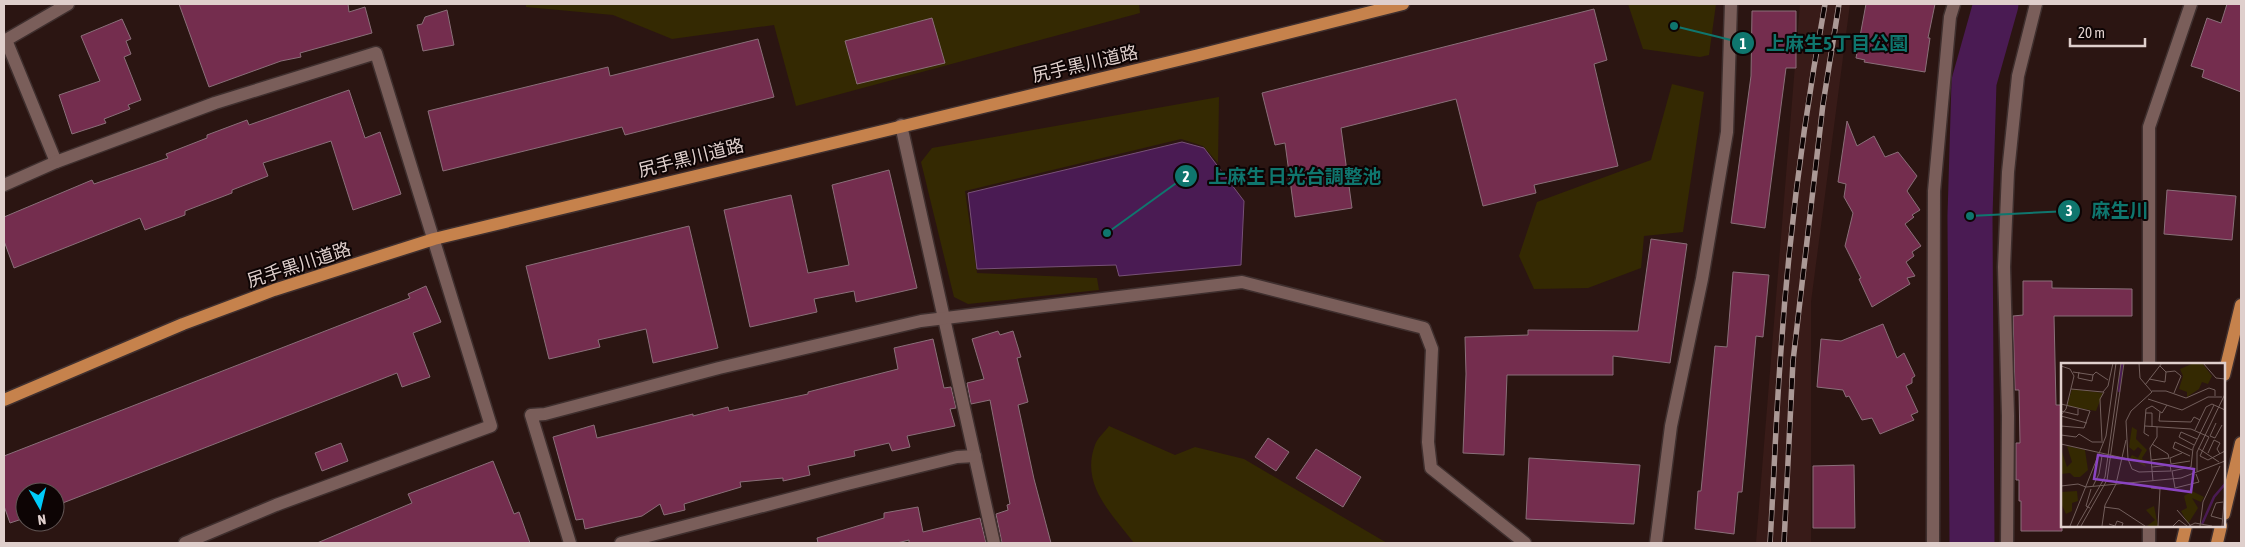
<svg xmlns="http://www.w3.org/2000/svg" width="2245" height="547" font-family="'Asap Condensed','Noto Sans JP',sans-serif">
<rect width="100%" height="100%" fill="#2b1512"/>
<path fill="#381b18" d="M1800 4H1850L1811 302V543H1756Z"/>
<g fill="#342902">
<path d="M526 4H1139L1140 13 796 106 774 25 672 39 613 15 526 7Z"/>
<path d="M1628 4H1716L1709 55 1700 57 1643 49Z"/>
<path d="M1672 84 1704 92 1683 232 1644 236 1641 268 1588 288 1534 289 1519 256 1537 202 1651 160Z"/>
<path d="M1219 97 1218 163 1203 146 1181 139 965 191 977 273 1097 278 1099 290 968 304 954 297 921 162 932 148Z"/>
<path d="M1109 426 1175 455 1195 447 1244 459 1387 543H1134C1112 514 1080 485 1095 445 1097 438 1105 432 1109 426Z"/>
</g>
<path fill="#4a1b53" stroke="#775177" d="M1182 142 1204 148 1244 201 1241 265 1119 276 1116 265 977 269 968 193Z"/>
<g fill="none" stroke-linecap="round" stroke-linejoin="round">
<path stroke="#4a1b53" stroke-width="45" d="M1972 543 1970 216 1974 82 1996 4"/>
</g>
<g fill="#742d4e" stroke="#8a6f79">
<path d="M179 4H348L349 12 365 7 372 33 300 53 301 57 281 61 209 87Z"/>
<path d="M1866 4H1935L1928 38H1930L1925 72 1864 62 1865 60 1856 58Z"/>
<path d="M2227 4H2241V92L2202 77 2204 70 2191 66 2207 18 2221 23Z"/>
<path d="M1594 9 1607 60 1594 64 1618 166 1534 185 1536 193 1483 206 1456 99 1341 128 1352 208 1295 217 1285 143 1275 145 1262 93Z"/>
<path d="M447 10 454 45 423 51 417 25 422 24 425 17Z"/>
<path d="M1752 11H1796V68H1786L1765 228 1731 223 1751 76Z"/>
<path d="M932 18 945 63 857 84 845 41Z"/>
<path d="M122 19 131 39 126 41 131 54 124 57 141 100 128 105 130 109 104 119 106 123 72 134 59 95 100 81 81 36Z"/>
<path d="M758 39 774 97 625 135 622 127 443 171 428 111 608 67 610 76Z"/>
<path d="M349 90 365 138 380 132 401 194 353 210 331 141 263 163 268 176 232 190V193L185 211V215L145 230 140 218 14 268 4 241V217L92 180 94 184 168 158 166 154 207 138V135L247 120 249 125Z"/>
<path d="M1847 121 1857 146 1874 136 1885 157 1898 152 1917 176 1907 191 1920 210 1912 215 1914 217 1905 224 1921 246 1912 252 1914 256 1906 262 1915 276 1907 278 1910 284 1872 307 1859 279 1861 278 1845 246 1853 213 1844 197 1846 184 1838 182Z"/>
<path d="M889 170 917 288 856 302 854 291 814 299 817 312 750 327 724 210 791 195 808 273 849 265 832 185Z"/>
<path d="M2167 190 2236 196 2232 240 2164 234Z"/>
<path d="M689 226 718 348 653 363 646 329 598 340 600 347 549 359 526 266Z"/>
<path d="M1651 239 1687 244 1670 363 1613 356V375H1507L1504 455 1463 453 1466 374 1465 337 1528 335V330L1638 331Z"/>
<path d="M1733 272 1769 275 1763 337 1756 336 1742 492H1738L1734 534 1695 529 1698 491H1701L1715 346 1727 347Z"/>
<path d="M2023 281H2052V288L2132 289V316H2054L2056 405H2062V531H2021V501H2019V480H2016V443H2020L2019 390H2015L2013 316 2023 315Z"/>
<path d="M426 286 441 322 413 333 430 377 402 387 397 373 55 506V492H25V518L10 523 4 506V456L410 298 408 294Z"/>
<path d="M1883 324 1897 358 1904 353 1915 376 1912 378V383L1906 386 1918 412 1911 415 1914 420 1880 434 1872 418 1862 420 1849 396 1846 397 1843 390 1817 387 1821 339 1841 341Z"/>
<path d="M998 331 1000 335 1013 331 1021 357 1017 358 1028 402 1018 405 1034 479 1051 543H1002L996 514 1008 510 1007 505 1010 504 990 400 971 404 967 383 984 379 972 339Z"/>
<path d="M933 339 944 388 951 387 956 408 950 409 955 426 907 436 910 447 892 451 889 443 854 451 855 456 808 466 810 475 783 481V478L740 482 741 487 684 504 685 510 664 515 660 504 642 516 585 529 583 519 576 520 553 437 594 425 597 438 693 414V416L728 407 729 411 808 394V392L898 369 894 348Z"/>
<path d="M1268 438 1289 452 1276 471 1255 457Z"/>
<path d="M341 443 348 461 322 471 315 453Z"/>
<path d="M1316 449 1361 477 1343 507 1296 478Z"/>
<path d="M1529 458 1640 465 1634 524 1526 519Z"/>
<path d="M493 461 514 514 519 512 530 543H317L412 503 408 494Z"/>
<path d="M1854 465 1855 528H1813V466Z"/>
<path d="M918 507 923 532 980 518 986 543H909V540L897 543H818L817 538 884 518V513Z"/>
</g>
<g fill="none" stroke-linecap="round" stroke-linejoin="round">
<defs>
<g id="minor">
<path d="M901 125 994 543"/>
<path d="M56 162 6 40 68 4"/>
<path d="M4 185 56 162 215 103 376 53 491 426 276 505 185 543"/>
<path d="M2149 364V127L2191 4"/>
<path d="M570 543 531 415 545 414 719 368 921 321 1242 282 1424 328 1432 349 1428 442 1431 468 1525 543"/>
<path d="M621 543 847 484 957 457 975 456"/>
<path d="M1656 543 1671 426 1702 279 1727 132 1731 4"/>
<path d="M1933 543 1934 191 1950 17 1954 4"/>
<path d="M2007 543 2008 416 2004 267 2008 172 2018 76 2036 4"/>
<path d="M2149 543V526"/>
</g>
<g id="major">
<path d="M2224 375 2241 305"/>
<path d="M4 400 183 324 274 290 434 239 1199 55 1403 4"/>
<path d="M2224 514 2241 443"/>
<path d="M2182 543 2186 526"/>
<path d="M2217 543 2221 526"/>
</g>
</defs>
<use href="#minor" stroke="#3f2f2e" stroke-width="15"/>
<use href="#major" stroke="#3f2f2e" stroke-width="15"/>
<use href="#minor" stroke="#7a5e5a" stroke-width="12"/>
<use href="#major" stroke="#c6824c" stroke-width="12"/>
<defs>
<g id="rail">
<path d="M1770 543C1774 479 1776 414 1781 350 1789 234 1804 118 1825 4"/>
<path d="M1784 543 1793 361 1823 104 1839 4"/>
</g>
</defs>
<use href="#rail" stroke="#ab9996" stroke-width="5.5"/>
<use href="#rail" stroke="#0d0404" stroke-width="4" stroke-dasharray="11" stroke-linecap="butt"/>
</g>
<g text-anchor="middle" stroke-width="4" stroke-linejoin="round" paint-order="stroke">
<g font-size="18" fill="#dfcfcc" stroke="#0d0404">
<text transform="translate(1085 64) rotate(-13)" y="6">尻手黒川道路</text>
<text transform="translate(691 158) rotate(-14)" y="6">尻手黒川道路</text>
<text transform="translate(299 265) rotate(-18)" y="6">尻手黒川道路</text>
</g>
</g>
<g transform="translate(2061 363)">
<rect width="164" height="164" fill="#2b1512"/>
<path d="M133 0H141L151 13 147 21 141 19 138 26 126 34V29L118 26 122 13 119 6ZM11 26 42 30 35 48 6 43ZM71 64 76 67 75 76 86 87 81 95 85 104 69 95 71 92 77 95 81 87 77 84 73 88 68 84ZM6 83 24 87 27 107 19 114H13L9 110 0 111V86L6 104 11 99ZM16 128 17 138 11 140V148L5 151 0 140V129ZM131 128 143 134 140 139 131 135 137 145 127 161 120 148 126 145 123 133ZM93 143 97 163H86L94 157 85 147Z" fill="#342902"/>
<path fill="none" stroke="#4a1b53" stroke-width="2.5" d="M58 29 61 0M141 161 153 134 164 121"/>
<path fill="none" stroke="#735f5c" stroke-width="1" d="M78 0 79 15 91 29 70 48 65 58 67 96 71 106 78 109 110 108 109 102 91 104M142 0 155 15 164 16M0 3 9 6 13 13 5 46 0 52M12 9 32 12 35 9 47 17M18 9 17 15 31 18 32 12M105 9 114 8 120 13 113 30M88 16 104 19 105 9 99 3M84 22 101 0M10 26 42 29 47 23 52 0M91 28H105L125 35 148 25 154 27V33M87 36 121 47 147 34H161M0 41 29 48 23 65 0 63M0 48 17 52V46M99 49 98 58 130 59 133 54 139 57M85 50H91V64M0 53 26 60M155 60 149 73 154 75 161 62M84 63 130 66 148 74 139 93 147 97 164 88M134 67 145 44 151 41 164 47M0 72 15 74 18 71 31 79H42M88 73 83 70 85 46 91 43 101 50 106 42M41 78 39 36 43 29M0 81 67 96M133 82 118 74 120 69 136 76M137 85 158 99M121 90 109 95 110 101 129 98M147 90 153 77 159 80 156 86 159 91M129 93 112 85 114 79 131 87M90 97 108 95 107 91 91 81M136 108V89L164 31M135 111 138 119 114 125 111 108 130 104 132 85 153 42M92 118 89 85 96 74V64M0 123 17 121 25 124M32 123 38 111 41 93M25 124 120 115 164 98M90 125 99 126 97 163M43 144 58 146 84 163M29 145 25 143 30 126M116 147 130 163M161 156 150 153 155 140 162 139M48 161 54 163 56 158 62 160 61 163M9 163 45 73 55 0M16 163 44 114 60 0M20 163 46 117 63 0M41 163 44 142 55 121 65 77M112 163 118 157 126 163M128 163 134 160 151 163M139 163 142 139 159 103M161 163 164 128"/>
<path fill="#8a44c1" fill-opacity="0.15" stroke="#8a44c1" stroke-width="2.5" d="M37 92 133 106 130 129 33 116Z"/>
<rect width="164" height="164" fill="none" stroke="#dfcfcc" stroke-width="2.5"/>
</g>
<path fill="none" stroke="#0f766e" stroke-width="2" d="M1674 26L1743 43M1107 233L1186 176M1970 216L2069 211"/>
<g fill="#0f766e" stroke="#0d0404" stroke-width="2">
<circle cx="1674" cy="26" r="5"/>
<circle cx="1107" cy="233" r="5"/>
<circle cx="1970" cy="216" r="5"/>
<circle cx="1743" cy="43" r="12"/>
<circle cx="1186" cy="176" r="12"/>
<circle cx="2069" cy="211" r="12"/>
</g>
<g font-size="15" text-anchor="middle" font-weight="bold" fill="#fff">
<text x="1743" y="49">1</text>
<text x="1186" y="182">2</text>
<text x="2069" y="216">3</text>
</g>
<g font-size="19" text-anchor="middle" font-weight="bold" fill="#0f766e" stroke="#0d0404" stroke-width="4" stroke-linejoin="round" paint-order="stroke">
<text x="1837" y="50">上麻生5丁目公園</text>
<text x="1295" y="183">上麻生 日光台調整池</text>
<text x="2120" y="217">麻生川</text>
</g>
<rect width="2245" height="547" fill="none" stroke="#dfcfcc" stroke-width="10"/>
<g transform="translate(40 507) rotate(172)"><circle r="24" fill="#0d0404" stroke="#615554"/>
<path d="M0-4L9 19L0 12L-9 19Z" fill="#00cbf9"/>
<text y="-8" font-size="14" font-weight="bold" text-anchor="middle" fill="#dfcfcc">N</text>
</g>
<path d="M2070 38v8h75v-8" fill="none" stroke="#dfcfcc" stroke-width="2.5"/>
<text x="2078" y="38" font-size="15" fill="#dfcfcc" stroke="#0d0404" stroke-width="4" paint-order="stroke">20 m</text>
</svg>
